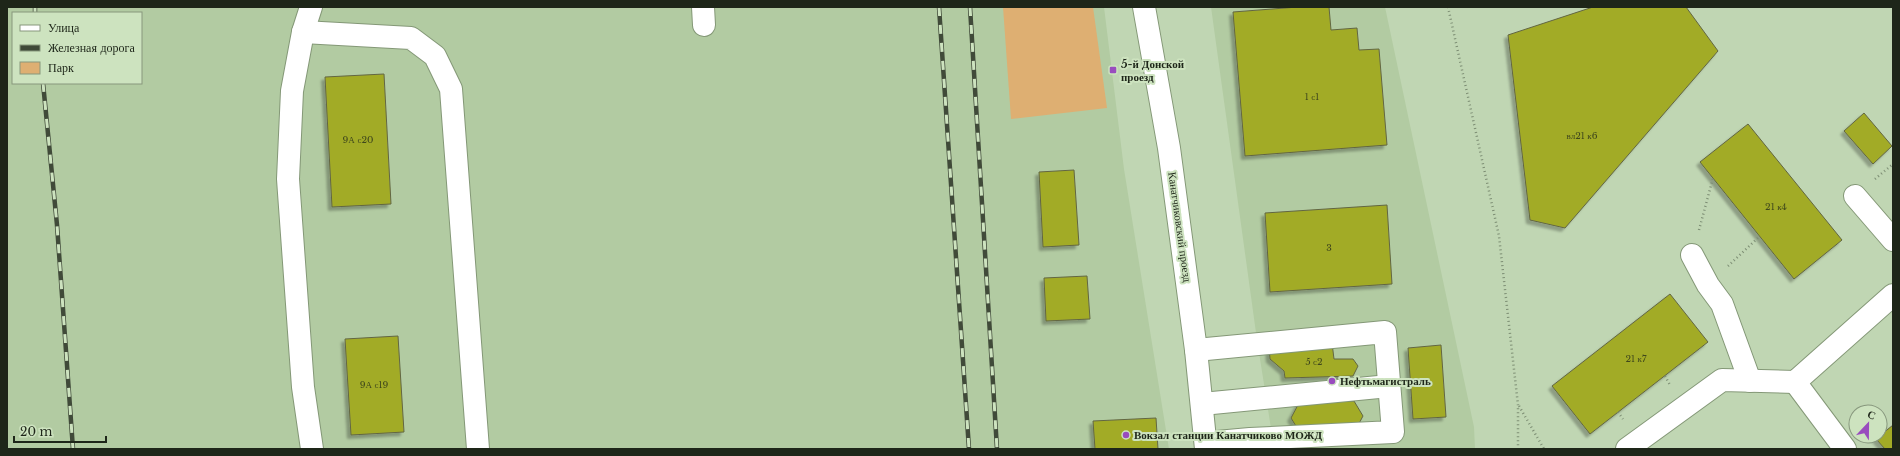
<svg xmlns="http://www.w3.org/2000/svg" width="1900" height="456" font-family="'Libre Baskerville',serif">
<defs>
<filter id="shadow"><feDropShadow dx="-3.5" dy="3.5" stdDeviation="1" flood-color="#0004"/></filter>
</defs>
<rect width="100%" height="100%" fill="#c0d6b3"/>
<g fill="#b2cba2" fill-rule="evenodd">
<path d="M7 7H1104L1124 169 1169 449H7ZM13 13H141V83H13Z"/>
<path d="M1211 7H1385L1474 427 1475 449H1272L1273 441 1257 340Z"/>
</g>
<path fill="#deaf72" d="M1003 7H1093L1107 108 1011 119Z"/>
<g fill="#a2ab27" stroke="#626643" filter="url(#shadow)">
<path d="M1298 7H1329L1331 30 1357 28 1359 50 1379 49 1387 145 1245 156 1233 12Z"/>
<path d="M1593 7H1686L1718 51 1565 228 1530 220 1508 35Z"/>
<path d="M384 74 391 204 332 207 325 77Z"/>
<path d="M1864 113 1892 146 1873 164 1844 131Z"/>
<path d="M1748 124 1842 240 1794 279 1700 162Z"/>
<path d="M1074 170 1079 245 1043 247 1039 172Z"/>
<path d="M1387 205 1392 284 1270 292 1265 213Z"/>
<path d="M1087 276 1090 319 1046 321 1044 278Z"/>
<path d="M1670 294 1708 342 1590 434 1552 386Z"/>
<path d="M398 336 404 432 351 435 345 339Z"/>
<path d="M1332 343 1334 359H1353L1358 366 1353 376 1285 378 1284 371 1270 359 1269 346Z"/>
<path d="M1441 345 1446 417 1413 419 1408 348Z"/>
<path d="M1354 401 1363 416 1356 429 1299 431 1291 418 1299 403Z"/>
<path d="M1156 418 1158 449H1095L1093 421Z"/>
<path d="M1893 425V449H1885L1876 439Z"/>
</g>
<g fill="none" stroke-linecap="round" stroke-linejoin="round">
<defs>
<g id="minor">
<path d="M311 7 303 32 292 91 288 179 303 387 312 449"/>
<path d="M703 7 704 25"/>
<path d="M1144 7 1169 148 1196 350 1206 449"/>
<path d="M303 32 411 38 435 56 451 89 478 449"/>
<path d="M1855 196 1893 240"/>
<path d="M1692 255 1708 285 1722 304 1750 381"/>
<path d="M1196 350 1385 332 1393 432 1250 439 1206 443"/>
<path d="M1795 382 1845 449"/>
<path d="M1202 404 1389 386"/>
<path d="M1627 449 1722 380 1795 382 1893 295"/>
</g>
</defs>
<use href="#minor" stroke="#849877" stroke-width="24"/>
<g stroke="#7d8e74" stroke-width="2.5" stroke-dasharray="1 3" stroke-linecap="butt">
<path d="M1448 7 1499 236 1518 405V449"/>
<path d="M1875 179 1893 164"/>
<path d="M1699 230 1713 178"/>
<path d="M1728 266 1760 236"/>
<path d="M1665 376 1670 385"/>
<path d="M1519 406 1544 449"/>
<path d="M1618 412 1623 419"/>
</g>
<use href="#minor" stroke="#fff" stroke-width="22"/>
<defs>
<g id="rail">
<path d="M35 7V13"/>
<path d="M939 7 969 449"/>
<path d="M970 7 997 449"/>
<path d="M43 83 57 225 73 449"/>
</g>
</defs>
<use href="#rail" stroke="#404a39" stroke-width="4.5"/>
<use href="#rail" stroke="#cde3bf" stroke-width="3" stroke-dasharray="9" stroke-linecap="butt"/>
</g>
<g fill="#994cbe" stroke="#cde3bf" stroke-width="1.5">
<rect x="1109" y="66" width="8" height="8" rx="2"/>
<circle cx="1332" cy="381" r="4"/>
<circle cx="1126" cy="435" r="4"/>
</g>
<g text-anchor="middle" stroke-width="4" stroke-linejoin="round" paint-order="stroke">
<g font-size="9" fill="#3f471c">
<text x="1312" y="100">1 с1</text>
<text x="1582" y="139">вл21 к6</text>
<text x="358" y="143">9А с20</text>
<text x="1776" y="210">21 к4</text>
<text x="1329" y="251">3</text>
<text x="1636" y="362">21 к7</text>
<text x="1314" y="365">5 с2</text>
<text x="374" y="388">9А с19</text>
</g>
<g font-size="11" font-weight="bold" fill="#1e2619" stroke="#cde3bf" text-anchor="start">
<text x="1121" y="68">5-й Донской<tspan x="1121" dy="13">проезд</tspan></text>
<text x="1340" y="385">Нефтьмагистраль</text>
<text x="1134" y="439">Вокзал станции Канатчиково МОЖД</text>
</g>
<g font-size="11" fill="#1e2619" stroke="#cde3bf">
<text transform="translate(1180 227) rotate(82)" y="4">Канатчиковский проезд</text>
</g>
</g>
<rect width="1900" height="456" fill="none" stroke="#1e2619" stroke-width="16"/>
<rect x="12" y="12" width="130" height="72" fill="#cde3bf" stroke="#87977d"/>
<rect x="20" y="25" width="20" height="6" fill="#ffffff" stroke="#87977d"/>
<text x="48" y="32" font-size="12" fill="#1e2619">Улица</text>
<rect x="20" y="45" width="20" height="6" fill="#404a39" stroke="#87977d"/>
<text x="48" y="52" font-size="12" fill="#1e2619">Железная дорога</text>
<rect x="20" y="62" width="20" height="12" fill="#deaf72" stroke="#87977d"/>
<text x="48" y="72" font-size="12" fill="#1e2619">Парк</text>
<g transform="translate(1868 424) rotate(22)"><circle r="19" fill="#cde3bf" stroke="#87977d"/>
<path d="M0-3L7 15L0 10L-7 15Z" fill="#994cbe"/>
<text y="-6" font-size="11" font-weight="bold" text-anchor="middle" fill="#1e2619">С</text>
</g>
<path d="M14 436v6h92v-6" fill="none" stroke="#1e2619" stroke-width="2"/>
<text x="20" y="436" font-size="12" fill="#1e2619" stroke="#cde3bf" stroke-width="3" paint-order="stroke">20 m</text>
</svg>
